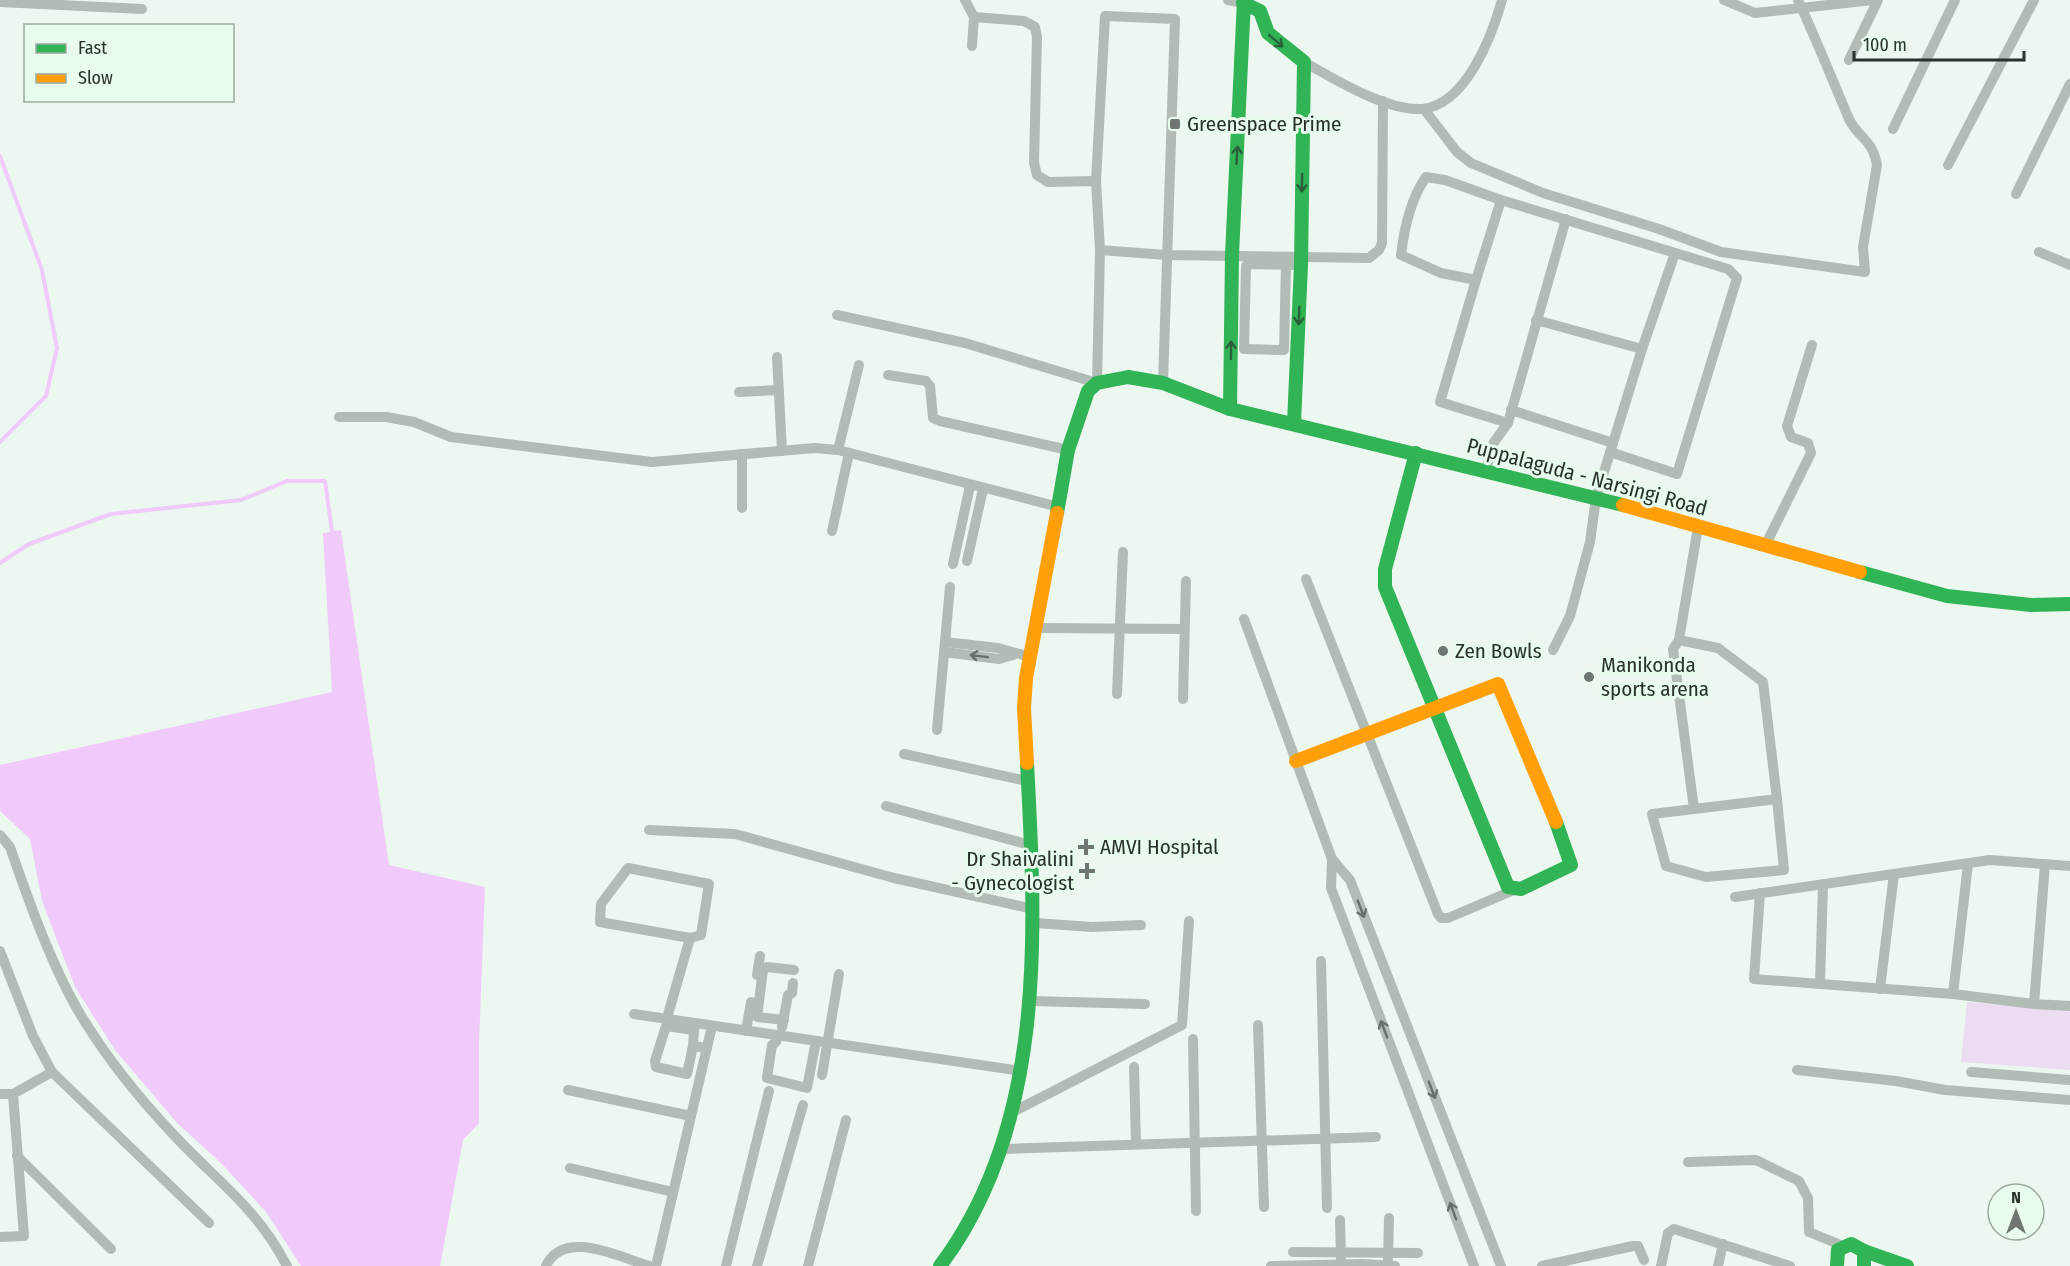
<svg xmlns="http://www.w3.org/2000/svg" width="2070" height="1266" font-family="'Fira Sans Condensed',sans-serif">
<rect width="100%" height="100%" fill="#ecf7ef"/>
<path fill="#ebdcf1" d="M1967 1002 2070 1010V1070L1961 1062Z"/>
<path fill="#f0cafa" d="M341 530 389 865 485 887 479 1043V1123L463 1140 440 1266H301L266 1212 221 1163 177 1123 115 1050 75 987 42 901 30 839 0 811V765L332 692 323 533Z"/>
<g fill="none" stroke-linecap="round" stroke-linejoin="round">
<g stroke="#f0cafa" stroke-width="4">
<path d="M0 156 42 270 57 348 46 396 0 442"/>
<path d="M0 563 29 544 111 514 241 500 287 481H325L332 531"/>
</g>
<g stroke="#b0bcb4" stroke-width="10">
<path d="M965 0 974 17 972 46"/>
<path d="M1228 0 1243 3"/>
<path d="M1724 0 1755 13 1873 0"/>
<path d="M0 2 142 9"/>
<path d="M974 17 1024 21 1035 27 1037 37 1034 163 1037 175 1048 182 1096 181 1100 250 1166 255 1369 258 1379 250 1382 243 1383 101"/>
<path d="M1849 60 1878 0"/>
<path d="M1304 62C1334 79 1386 111 1422 109 1466 105 1492 36 1502 0"/>
<path d="M1424 109 1457 152 1471 163 1543 193 1659 229 1721 252 1865 272 1863 247 1877 165C1872 138 1858 138 1849 119 1832 79 1816 39 1798 0"/>
<path d="M1893 129 1955 0"/>
<path d="M1948 165 2034 0"/>
<path d="M1096 181 1105 16 1175 19 1163 383"/>
<path d="M2016 194 2070 84"/>
<path d="M1501 200 1476 280 1441 273 1401 255C1404 230 1411 198 1426 177L1445 180 1501 200 1728 269 1737 278 1677 474 1610 452"/>
<path d="M2039 252 2070 265"/>
<path d="M1286 264 1284 350 1244 349 1246 266 1248 264 1301 265"/>
<path d="M1476 280 1440 402 1508 423"/>
<path d="M837 315 965 343 1097 383 1100 250"/>
<path d="M1536 320 1642 349"/>
<path d="M777 357 782 451"/>
<path d="M859 365 838 450 1059 507"/>
<path d="M888 375 926 381 930 386 933 418 940 421 1068 450"/>
<path d="M739 392 779 390"/>
<path d="M1511 410 1613 443"/>
<path d="M339 417H386L414 422 451 437 652 462 815 448 838 450"/>
<path d="M742 454V508"/>
<path d="M1485 473 1494 442 1508 423 1566 219"/>
<path d="M832 531 849 453"/>
<path d="M1765 546 1811 453 1808 443 1791 437 1787 426 1812 345"/>
<path d="M967 561 983 489"/>
<path d="M953 564 970 486"/>
<path d="M1306 579 1438 914 1441 918H1448L1514 890"/>
<path d="M1244 619 1332 859 1350 880 1501 1266"/>
<path d="M1036 628 1183 629"/>
<path d="M1679 640 1718 648 1763 682 1777 799"/>
<path d="M945 642 998 648 1030 657"/>
<path d="M1553 650 1570 616 1590 542 1596 498 1642 349 1675 253"/>
<path d="M944 652 999 659 1013 655"/>
<path d="M1117 694 1123 552"/>
<path d="M1183 699 1186 581"/>
<path d="M937 730 950 587"/>
<path d="M904 754 1027 781"/>
<path d="M886 806 1030 845"/>
<path d="M1694 809 1777 799 1784 870 1706 877 1666 866 1652 814 1694 809 1673 649 1679 640 1698 527"/>
<path d="M649 830 735 834 894 878 1033 909"/>
<path d="M0 835 10 847C29 902 54 973 85 1022 110 1062 140 1099 172 1133 216 1181 255 1205 287 1266"/>
<path d="M1332 859 1331 888 1474 1266"/>
<path d="M1968 864 1953 994 2034 1004"/>
<path d="M2045 864 2034 1004 2070 1006"/>
<path d="M1760 893 1754 979 1953 994"/>
<path d="M1735 897 1990 860 2070 866"/>
<path d="M1035 923 1092 927 1141 925"/>
<path d="M0 951 33 1036 52 1072 13 1094H0"/>
<path d="M1321 961 1327 1208"/>
<path d="M757 975 760 956"/>
<path d="M1820 984 1823 884"/>
<path d="M1880 989 1894 874"/>
<path d="M1031 1001 1145 1004"/>
<path d="M634 1014 1021 1071"/>
<path d="M667 1018 690 938 701 935 709 884 628 868 601 904 600 922 690 938"/>
<path d="M784 1020 757 1017 763 970 767 967 794 970"/>
<path d="M1258 1025 1264 1207"/>
<path d="M782 1027 788 995 792 993 793 983"/>
<path d="M746 1031 751 1002"/>
<path d="M778 1036 776 1042 772 1045 767 1078 807 1088 816 1041"/>
<path d="M1193 1039 1196 1211"/>
<path d="M693 1046 694 1030 666 1026 655 1061 656 1067 687 1074 693 1046 707 1048"/>
<path d="M1134 1067 1136 1144"/>
<path d="M1797 1070 1896 1081 1945 1090 2070 1100"/>
<path d="M52 1072 209 1223"/>
<path d="M1971 1072 2070 1080"/>
<path d="M822 1075 839 974"/>
<path d="M568 1090 691 1116"/>
<path d="M1011 1113 1182 1025 1189 921"/>
<path d="M1001 1149 1376 1137"/>
<path d="M17 1156 111 1249"/>
<path d="M1688 1162 1756 1160 1799 1181 1808 1198 1809 1232 1843 1246"/>
<path d="M570 1168 673 1192"/>
<path d="M1340 1220 1341 1258"/>
<path d="M0 1237 24 1236 13 1094"/>
<path d="M1293 1252 1418 1253"/>
<path d="M1388 1259 1389 1218"/>
<path d="M546 1266C564 1228 619 1257 649 1266"/>
<path d="M656 1266 712 1026"/>
<path d="M726 1266 769 1091"/>
<path d="M757 1266 803 1105"/>
<path d="M808 1266 846 1120"/>
<path d="M1271 1266 1363 1264 1395 1266"/>
<path d="M1542 1266 1633 1246H1638L1644 1260"/>
<path d="M1661 1266 1668 1233 1674 1229 1790 1266"/>
<path d="M1718 1266 1723 1244"/>
</g>
<g stroke="#30b455" stroke-width="14">
<path d="M1243 3 1260 11 1268 33 1304 62 1301 265 1294 423"/>
<path d="M1230 409 1232 255 1244 0"/>
<path d="M1416 453 1385 569V587L1508 887 1521 889 1571 865 1556 822"/>
<path d="M1057 513 1068 450 1088 391 1097 383 1128 377 1163 383 1230 409 1623 505"/>
<path d="M1860 572 1947 596 2031 605 2070 604"/>
<path d="M1864 1251 1907 1266"/>
<path d="M940 1266C1047 1124 1036 931 1027 763"/>
<path d="M1837 1266 1838 1250 1851 1244 1864 1251V1266"/>
</g>
<g stroke="#ff9f0a" stroke-width="14">
<path d="M1623 505 1860 572"/>
<path d="M1296 761 1498 684 1556 822"/>
<path d="M1027 763 1024 708 1026 678 1057 513"/>
</g>
</g>
<defs><path id="oneway-shaft" d="M-6 0H5M1.5-3L5.5 0L1.5 3" fill="none" stroke-width="1.6" stroke-linecap="round" stroke-linejoin="round" transform="scale(1.5)"/></defs>
<g stroke="#2b5f3a">
<use href="#oneway-shaft" transform="translate(1276 41) rotate(41)"/>
<use href="#oneway-shaft" transform="translate(1237 155) rotate(-87)"/>
<use href="#oneway-shaft" transform="translate(1302 183) rotate(91)"/>
<use href="#oneway-shaft" transform="translate(1299 316) rotate(92)"/>
<use href="#oneway-shaft" transform="translate(1231 350) rotate(-89)"/>
</g>
<g stroke="#667069">
<use href="#oneway-shaft" transform="translate(979 656) rotate(-173)"/>
<use href="#oneway-shaft" transform="translate(1361 909) rotate(69)"/>
<use href="#oneway-shaft" transform="translate(1384 1029) rotate(-111)"/>
<use href="#oneway-shaft" transform="translate(1432 1090) rotate(69)"/>
<use href="#oneway-shaft" transform="translate(1453 1211) rotate(-111)"/>
</g>
<g fill="#6d7670" stroke="#e7fcec" stroke-width="2">
<rect x="1169" y="118" width="12" height="12" rx="3"/>
<circle cx="1443" cy="651" r="6"/>
<circle cx="1589" cy="677" r="6"/>
<path d="M1083 838h6v6h6v6h-6v6h-6v-6h-6v-6h6z"/>
<path d="M1084 862h6v6h6v6h-6v6h-6v-6h-6v-6h6z"/>
</g>
<g text-anchor="middle" stroke-width="6" stroke-linejoin="round" paint-order="stroke">
<g font-size="21" fill="#29312b" stroke="#e7fcec" text-anchor="start">
<text x="1187" y="131">Greenspace Prime</text>
<text x="1455" y="658">Zen Bowls</text>
<text x="1601" y="672">Manikonda<tspan x="1601" dy="24">sports arena</tspan></text>
<text x="1100" y="854">AMVI Hospital</text>
<text x="1074" y="866" text-anchor="end">Dr Shaivalini<tspan x="1074" dy="24">- Gynecologist</tspan></text>
</g>
<g font-size="21" fill="#29312b" stroke="#e7fcec">
<text transform="translate(1587 477) rotate(15)" y="7">Puppalaguda - Narsingi Road</text>
</g>
</g>
<rect x="24" y="24" width="210" height="78" fill="#e7fcec" stroke="#9bab9f" stroke-width="1.5"/>
<rect x="36" y="44" width="30" height="9" fill="#30b455" stroke="#9bab9f" stroke-width="1.5"/>
<text x="78" y="54" font-size="18" fill="#29312b">Fast</text>
<rect x="36" y="74" width="30" height="9" fill="#ff9f0a" stroke="#9bab9f" stroke-width="1.5"/>
<text x="78" y="84" font-size="18" fill="#29312b">Slow</text>
<g transform="translate(2016 1212)"><circle r="28" fill="#e7fcec" stroke="#9bab9f" stroke-width="1.5"/>
<path d="M0-4.5L10 22L0 15L-10 22Z" fill="#6d7670"/>
<text y="-9" font-size="16" font-weight="bold" text-anchor="middle" fill="#29312b">N</text>
</g>
<path d="M1854 51v9h170v-9" fill="none" stroke="#29312b" stroke-width="3"/>
<text x="1863" y="51" font-size="18" fill="#29312b" stroke="#e7fcec" stroke-width="4.5" paint-order="stroke">100 m</text>
</svg>
